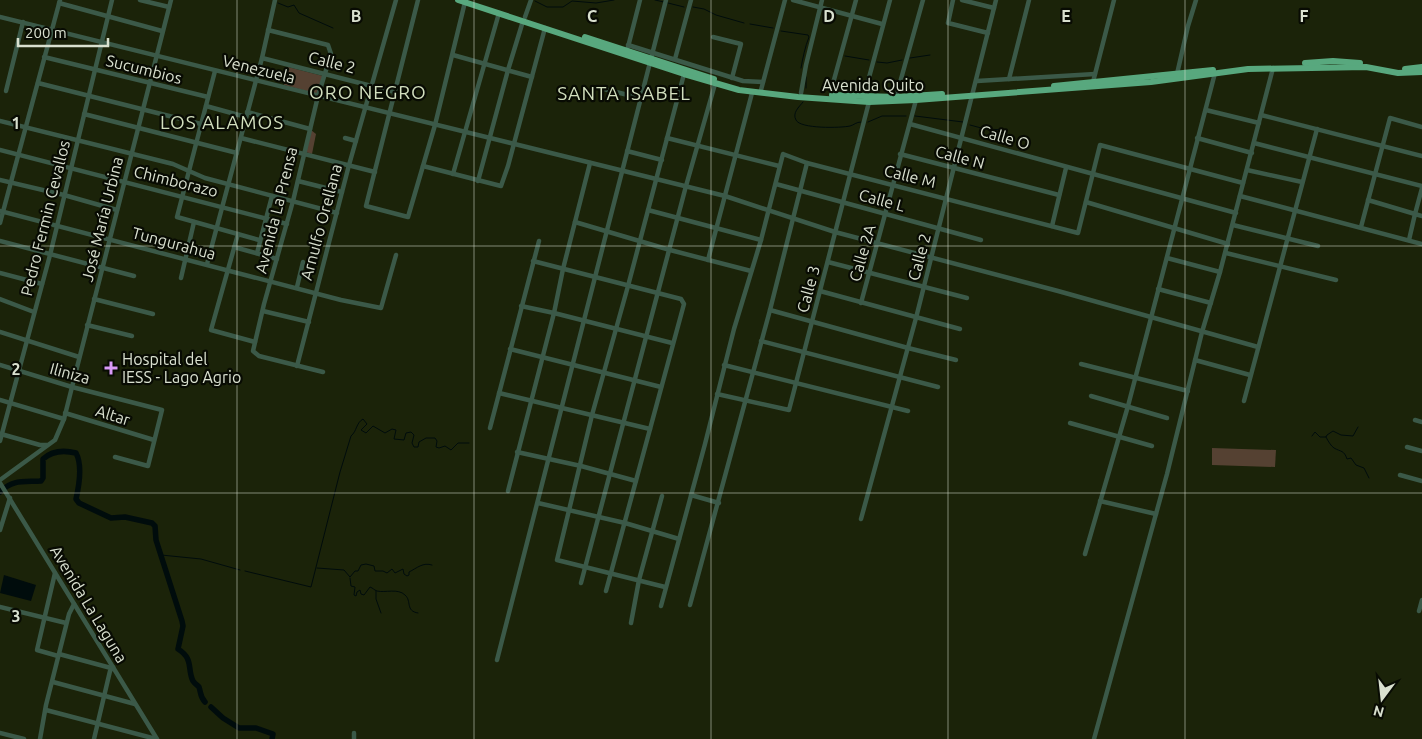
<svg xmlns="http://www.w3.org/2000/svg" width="1422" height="739" font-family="Ubuntu,sans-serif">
<rect width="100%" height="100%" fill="#1b2309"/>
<g fill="#554132">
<path d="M288 67 323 76 318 94 284 85Z"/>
<path d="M311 130 316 134 312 154 306 152Z"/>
<path d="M1212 448 1276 450 1275 467 1212 465Z"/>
</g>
<path fill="#000c0c" d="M4 575 36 585 31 601 0 593Z"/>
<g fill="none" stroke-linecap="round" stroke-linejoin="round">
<g stroke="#000c0c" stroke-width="1">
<path d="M655 0 664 2"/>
<path d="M535 1 547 7H563L572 1 596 3 614 0"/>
<path d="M278 3 288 7 294 5 299 13 333 28"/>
<path d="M668 3 684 7"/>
<path d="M693 7 704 9 716 15 744 23"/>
<path d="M750 24 773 28"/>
<path d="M781 31 808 35 809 37C805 47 803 57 801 68"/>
<path d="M845 56 869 60"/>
<path d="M910 58 930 55"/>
<path d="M877 62 887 63 902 60"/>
<path d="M806 77V88"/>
<path d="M803 102C799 107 792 113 796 120 800 129 841 128 850 126 854 125 856 122 861 122"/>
<path d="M915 116 963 122"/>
<path d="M868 122 882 116H906"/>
<path d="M970 125 985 129 1007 130"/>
<path d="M1312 436 1315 432 1320 437H1326L1327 435 1333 431 1341 435 1353 436 1358 427"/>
<path d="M1326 437C1328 441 1331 446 1334 448 1341 452 1344 450 1347 459L1351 458 1356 465 1364 468 1369 478"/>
<path d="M161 555 201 559 240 570"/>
<path d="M317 568 344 570 350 577 355 571H358L361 565 366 564 374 566 375 571H383L387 573 392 569 395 573 403 569 404 574 407 576 409 575V572C417 568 423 562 432 565"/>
<path d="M245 571 311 587 340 472 351 436C357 431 356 423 363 419L367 424 361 430 366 433 373 426 385 433 392 429 396 430 394 439 404 440 406 433 411 432 414 435 412 443 414 447H418L419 442 426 438H435L437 441 436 447 439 448 445 446 451 450 458 443H469"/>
<path d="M350 578 351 586 355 587 354 595 356 596 357 592 360 590 361 594 364 595 370 587C373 588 374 590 377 591 385 593 398 588 405 595 412 601 405 611 418 613"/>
<path d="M376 591V599L381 613"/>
</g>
<g stroke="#000c0c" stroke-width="5.5">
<path d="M0 492C13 479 23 482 41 481L43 478V459C53 450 64 450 76 453 83 466 79 486 76 499L79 503 111 518 125 517 152 523 155 526 156 540 182 621 183 626 178 649C194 659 187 669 193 681 195 684 197 685 199 687 201 693 200 697 205 702"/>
<path d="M211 707 223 718 239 728H256L273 734 272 739"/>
</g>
<g stroke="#3b5948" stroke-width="4.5">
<path d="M140 0 169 7"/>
<path d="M418 0 366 206 408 217 435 125 465 2"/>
<path d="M793 0 882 24"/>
<path d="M953 0 948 23 988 33"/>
<path d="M962 0 994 8"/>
<path d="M59 3 162 31"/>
<path d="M0 17 725 196 835 232 1058 291 1258 347"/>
<path d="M525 17 531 0"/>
<path d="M268 30 328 45 331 54 318 96 293 201 264 304 253 351 259 356 323 372"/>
<path d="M713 37 741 44 732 78"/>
<path d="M628 45 743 81 763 82"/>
<path d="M628 47 640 0"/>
<path d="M453 55 532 77"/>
<path d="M44 57 208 97"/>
<path d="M262 58 395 92"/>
<path d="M675 59 691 0"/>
<path d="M215 71 177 217 259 240"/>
<path d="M1177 74 1188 26 1196 0"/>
<path d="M1009 79 1029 0"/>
<path d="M977 81 1095 74"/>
<path d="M1093 82 1114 0"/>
<path d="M38 83 201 124"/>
<path d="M604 89 640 98"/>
<path d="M761 90 785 0"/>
<path d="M6 91 23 22"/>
<path d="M801 93 806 65 822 0"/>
<path d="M832 95V87L856 0"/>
<path d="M864 96 890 0"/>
<path d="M896 97 923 0"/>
<path d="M206 106 246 117"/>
<path d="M1206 110 1259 123"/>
<path d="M247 112 310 129"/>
<path d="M84 114 237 153"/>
<path d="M1261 115 1422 156"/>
<path d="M0 121 173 164 205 178 337 213"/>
<path d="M910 124 1236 213"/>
<path d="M241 138 375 172"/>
<path d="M345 138 356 141"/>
<path d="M667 138 779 166"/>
<path d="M1197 138 1252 153"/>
<path d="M1254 143 1422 186"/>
<path d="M0 150 287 224"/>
<path d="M627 151 662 160"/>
<path d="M900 154 1059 195"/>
<path d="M423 166 501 186 508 166 545 28"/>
<path d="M1247 170 1302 182"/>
<path d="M453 174 499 13"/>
<path d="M0 180 64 195 117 210"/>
<path d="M298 181 342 192"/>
<path d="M478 181 508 70 523 21"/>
<path d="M776 184 981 240"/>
<path d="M1240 196 1422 244"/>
<path d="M1368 200 1415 214 1422 188"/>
<path d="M1086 202 1228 244"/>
<path d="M648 210 761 240"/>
<path d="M0 211 341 300 381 308 396 255"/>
<path d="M575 222 670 250 751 271"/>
<path d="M0 223 60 0"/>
<path d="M1233 225 1318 246"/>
<path d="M1052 226 1066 168"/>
<path d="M1361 227 1390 118 1422 127"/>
<path d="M238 234 211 330 255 342"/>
<path d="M1409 240 1415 214 1422 216"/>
<path d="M0 241 134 276"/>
<path d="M234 247 277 259"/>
<path d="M257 253 272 196"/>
<path d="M1226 253 1336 280"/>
<path d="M1167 258 1220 272"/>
<path d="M708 260 752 93"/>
<path d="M533 261 681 299 684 304 606 591"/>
<path d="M828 262 967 298"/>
<path d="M207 264 262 58 275 0"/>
<path d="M0 273 42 284"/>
<path d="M181 278 194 222"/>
<path d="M297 287 303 262"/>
<path d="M1158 289 1211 303"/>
<path d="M820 291 960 329"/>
<path d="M0 299 34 312"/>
<path d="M94 299 153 314"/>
<path d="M861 303 916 100"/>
<path d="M521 306 554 313 672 343"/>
<path d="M770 310 908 348 956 360"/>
<path d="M263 311 309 322"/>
<path d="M87 325 132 336"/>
<path d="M0 332 79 357"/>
<path d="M761 341 938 387"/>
<path d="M510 349 661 387"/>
<path d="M1195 360 1250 375"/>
<path d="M1081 364 1188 391"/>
<path d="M0 365 72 387 162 410 148 466 115 457"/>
<path d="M724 365 908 411"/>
<path d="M297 366 349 165 396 0"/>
<path d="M499 393 650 429"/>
<path d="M717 394 789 410 869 102"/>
<path d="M1091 396 1167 418"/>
<path d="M0 400 64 419"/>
<path d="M1244 401 1317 129"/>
<path d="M65 413 154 440"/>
<path d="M1415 420 1422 422"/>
<path d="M1070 423 1152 446"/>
<path d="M490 428 539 241"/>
<path d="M1 434 40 445H47"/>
<path d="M0 441 50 255 112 0"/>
<path d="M1407 447 1422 451"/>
<path d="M517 452 581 466 636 481"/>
<path d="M1400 475 1422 481"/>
<path d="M0 480 55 440 64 419 72 387 171 0"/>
<path d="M0 483 157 739"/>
<path d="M508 491 554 313 563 269 590 163"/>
<path d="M691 495 719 503"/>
<path d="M1100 501 1156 514"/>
<path d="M538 503 625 523 679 539"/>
<path d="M861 519 916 318 996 0"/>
<path d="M0 530 10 498"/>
<path d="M1085 554 1128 406 1215 73"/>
<path d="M55 573 37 650 58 656"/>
<path d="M581 583 686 186 715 84"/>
<path d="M665 587 557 560 592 415 628 286 684 74"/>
<path d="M690 605 770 310 807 163"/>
<path d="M661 606 705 444 734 329 761 240 783 154 807 163 1078 233 1100 145 1243 183"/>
<path d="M0 607 66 623"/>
<path d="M1419 611 1422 600"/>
<path d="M631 623 639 580 662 496"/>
<path d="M59 654 111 668"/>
<path d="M497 660 666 0"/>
<path d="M53 682 135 704"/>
<path d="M46 710 156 739"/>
<path d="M0 733 24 739"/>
<path d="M40 739 46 705 69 614 74 604"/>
<path d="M94 739 110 671 113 667"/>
<path d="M354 739V733"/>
<path d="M1094 739 1167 474 1202 332 1220 272 1273 68"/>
</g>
<g stroke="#58a87e" stroke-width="6">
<path d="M458 0 684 74 739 90 798 97 869 102 916 100 1151 82 1248 69 1366 67 1398 73 1422 72"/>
<path d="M585 37 714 79"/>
<path d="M1305 63 1333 61 1360 63"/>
<path d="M1405 69 1422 67"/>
<path d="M1054 86 1213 70"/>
<path d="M832 95 896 97 942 94"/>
</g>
</g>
<path fill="none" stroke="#d9e0cf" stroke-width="1" stroke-opacity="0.55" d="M237 0V739M474 0V739M711 0V739M948 0V739M1185 0V739M0 246H1422M0 493H1422"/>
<path fill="#d99af7" stroke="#080b03" stroke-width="2" d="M108.5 360.5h5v5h5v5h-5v5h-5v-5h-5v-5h5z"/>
<g text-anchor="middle" stroke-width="4.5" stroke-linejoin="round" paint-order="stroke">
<g font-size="16" fill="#d9e0cf" stroke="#080b03">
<text transform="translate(332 62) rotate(14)" y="6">Calle 2</text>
<text transform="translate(144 69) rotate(14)" y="6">Sucumbios</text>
<text transform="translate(259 69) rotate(14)" y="6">Venezuela</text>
<text x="873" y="91">Avenida Quito</text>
<text transform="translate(1005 137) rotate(16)" y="6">Calle O</text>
<text transform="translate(960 157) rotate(15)" y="6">Calle N</text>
<text transform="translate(910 176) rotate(14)" y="6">Calle M</text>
<text transform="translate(176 181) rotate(14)" y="6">Chimborazo</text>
<text transform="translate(882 200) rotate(15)" y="6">Calle L</text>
<text transform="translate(276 210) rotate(-76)" y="6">Avenida La Prensa</text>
<text transform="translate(45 218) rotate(-76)" y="6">Pedro Fermin Cevallos</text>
<text transform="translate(102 219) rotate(-76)" y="6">José María Urbina</text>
<text transform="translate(321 222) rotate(-75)" y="6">Arnulfo Orellana</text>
<text transform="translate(174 243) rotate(15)" y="6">Tungurahua</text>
<text transform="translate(862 253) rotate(-74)" y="6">Calle 2A</text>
<text transform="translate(919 257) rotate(-75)" y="6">Calle 2</text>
<text transform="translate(808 289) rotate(-75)" y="6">Calle 3</text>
<text transform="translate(70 373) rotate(15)" y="6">Iliniza</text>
<text transform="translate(113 415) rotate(17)" y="6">Altar</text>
<text transform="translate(89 604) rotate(59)" y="6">Avenida La Laguna</text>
</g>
<g font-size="16" fill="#d9e0cf" stroke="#080b03" text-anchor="start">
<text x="122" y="365">Hospital del<tspan x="122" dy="18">IESS - Lago Agrio</tspan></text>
</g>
<g font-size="19" letter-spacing="1" fill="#d2dfbe" stroke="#080b03">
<text x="368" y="99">ORO NEGRO</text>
<text x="624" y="100">SANTA ISABEL</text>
<text x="222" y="129">LOS ALAMOS</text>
</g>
</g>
<g font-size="16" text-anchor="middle" font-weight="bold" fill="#d9e0cf" stroke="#080b03" stroke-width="4.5" stroke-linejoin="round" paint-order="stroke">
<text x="356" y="22">B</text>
<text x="592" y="22">C</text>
<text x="829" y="22">D</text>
<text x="1066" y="22">E</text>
<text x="1304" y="22">F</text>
<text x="16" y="129">1</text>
<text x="16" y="375">2</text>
<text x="16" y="622">3</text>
</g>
<g transform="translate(1382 699) rotate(195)" stroke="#080b03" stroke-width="4" paint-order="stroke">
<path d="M0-4L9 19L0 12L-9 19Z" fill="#d9e0cf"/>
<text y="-8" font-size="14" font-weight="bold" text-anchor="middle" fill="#d9e0cf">N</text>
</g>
<path d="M18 38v8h90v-8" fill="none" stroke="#d9e0cf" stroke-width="2.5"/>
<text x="25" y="38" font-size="15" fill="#d9e0cf" stroke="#080b03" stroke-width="4" paint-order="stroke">200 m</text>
</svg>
